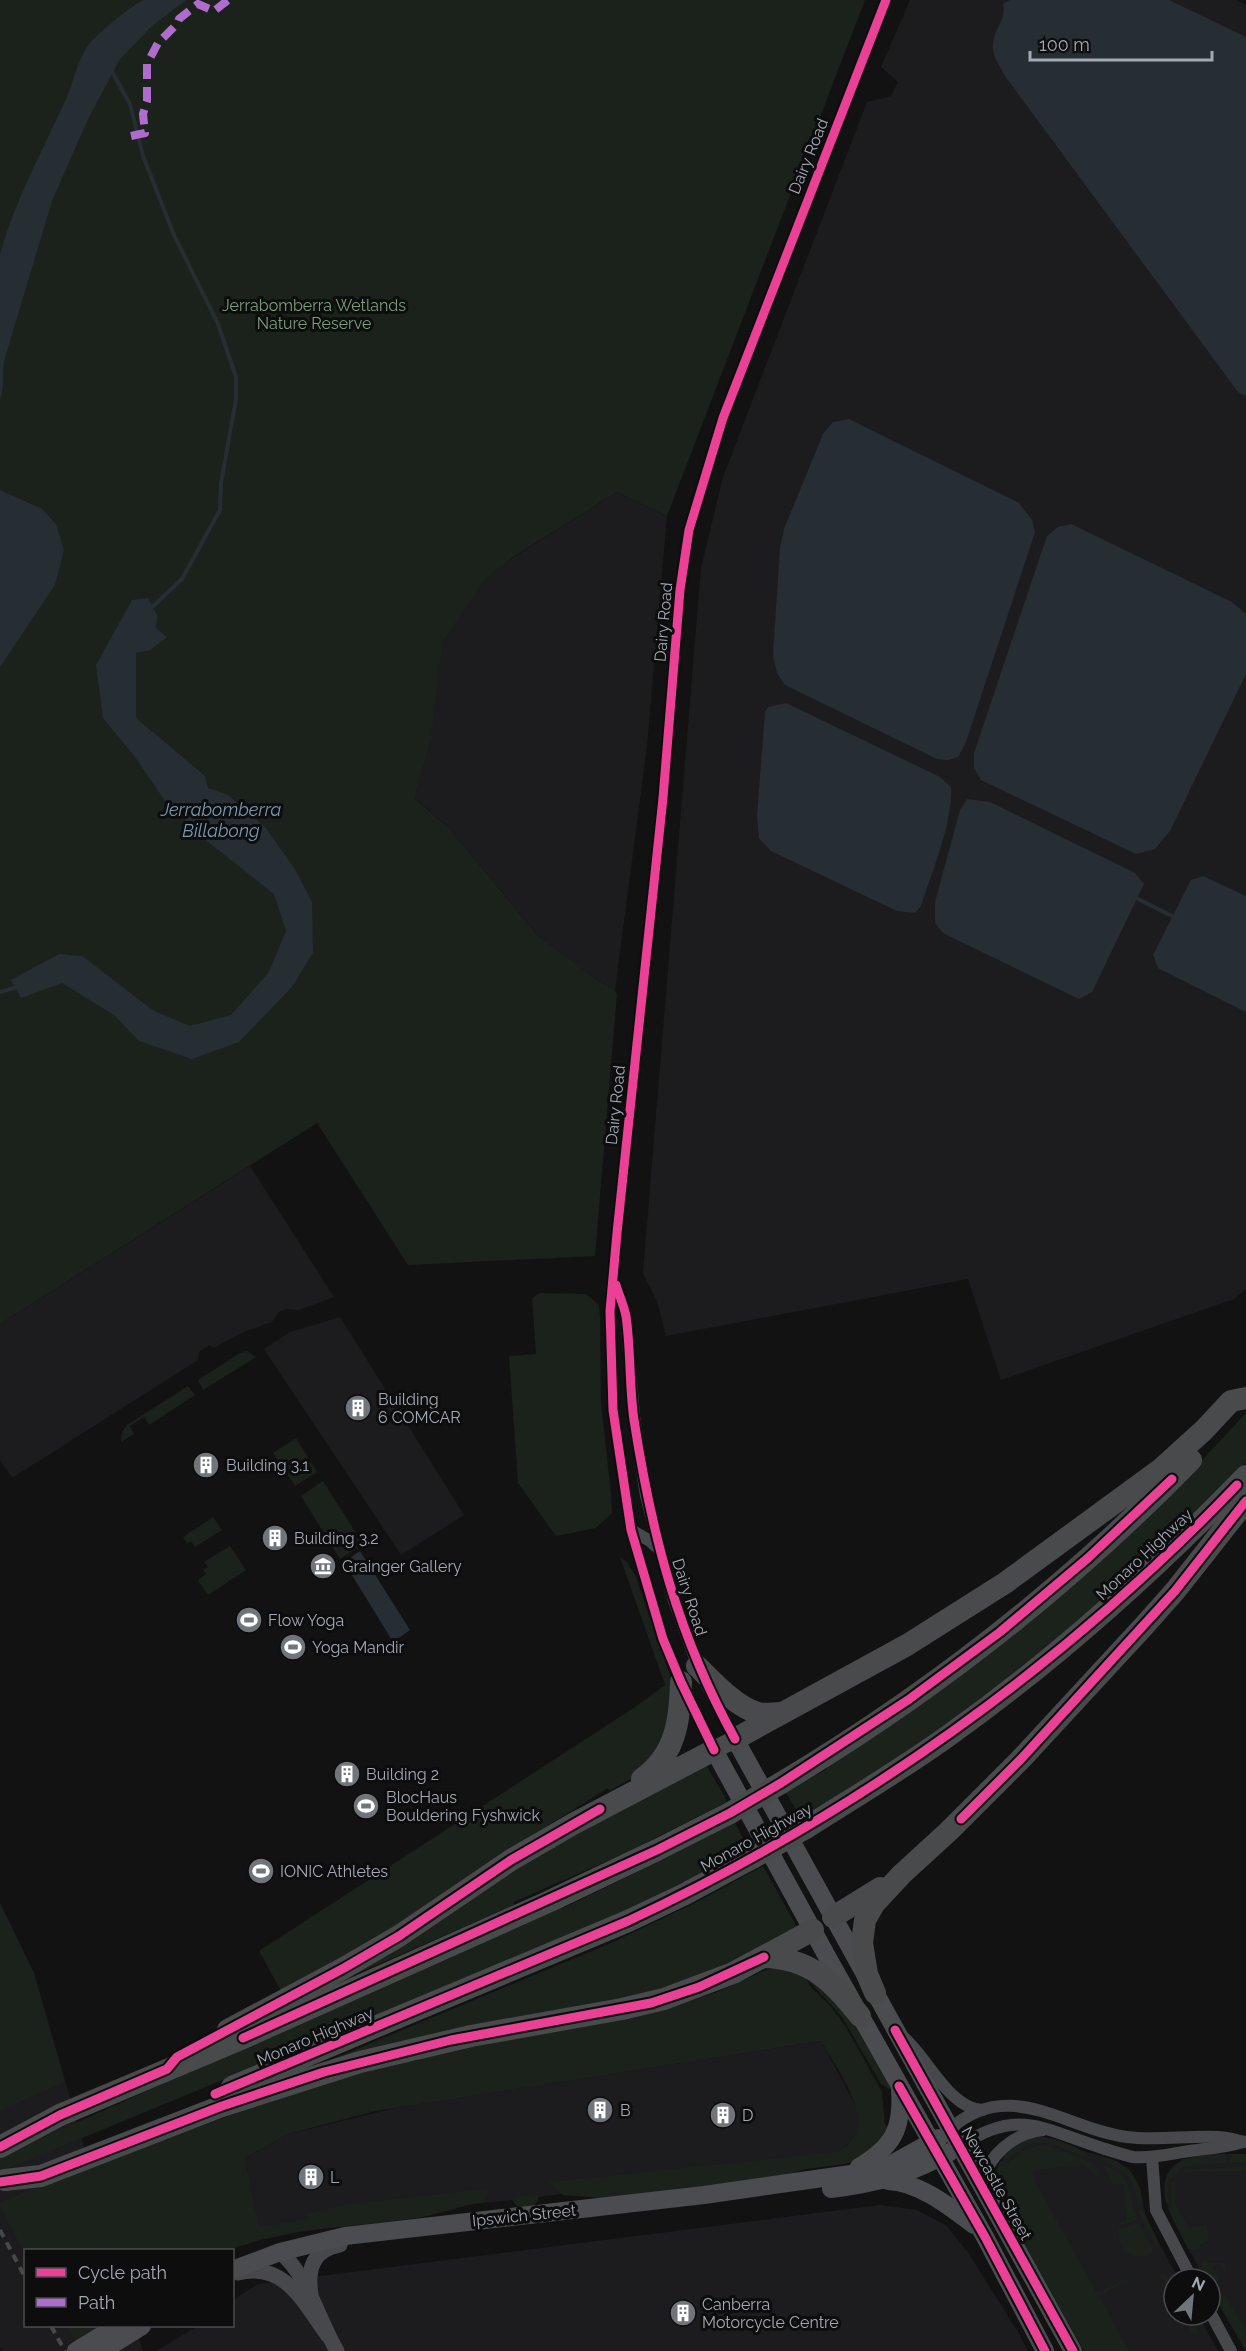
<svg xmlns="http://www.w3.org/2000/svg" width="1246" height="2351" font-family="Raleway,sans-serif">
<rect width="100%" height="100%" fill="#121212"/>
<g fill="#1c1c1e">
<path d="M910 0H1237L1246 5V1289L1234 1299 1001 1380 968 1279 666 1336 657 1301 643 1273 701 568 723 477 867 102 891 96 898 82 881 67Z"/>
<path d="M617 492 667 516 647 746 615 990 555 956 450 829 407 791 433 608Z"/>
<path d="M250 1166 334 1297 299 1310 286 1309 279 1312 272 1322 241 1333 214 1348 209 1345 199 1352 198 1360 12 1478 0 1460V1324Z"/>
<path d="M340 1317 464 1515 401 1555 264 1349 290 1332Z"/>
<path d="M0 1903 34 1973 114 2250H26V2326H135L143 2351H4L0 2348Z"/>
<path d="M821 2041 855 2104 860 2121 855 2138 818 2168 805 2169 784 2176 605 2198 561 2194 539 2197 535 2205 518 2207 512 2200 473 2204 424 2217 298 2232 261 2240 245 2158 288 2134 400 2107Z"/>
<path d="M1042 2137 1055 2139 1080 2150 1115 2160 1130 2170 1140 2187 1146 2219 1179 2279H1174V2315H1198L1218 2351H1084L995 2191 996 2170 1006 2154Z"/>
<path d="M1211 2154H1246V2351L1210 2288V2279H1205L1172 2219 1166 2200 1167 2180 1175 2165 1183 2159Z"/>
<path d="M880 2205 917 2210 947 2226 969 2254 1018 2332 1028 2351H156L198 2326H232L233 2300 258 2284Z"/>
</g>
<g fill="#1b211b">
<path d="M0 0H865L667 516 617 492 513 557 486 578 443 641 431 738 414 798 450 829 539 937 597 980 615 990 617 994 595 1256 408 1265 317 1123 0 1324Z"/>
<path d="M540 1293 586 1294 599 1305 600 1317 601 1404 611 1494 612 1513 596 1528 556 1536 518 1483 509 1356 536 1354 532 1298Z"/>
<path d="M247 1351 256 1357 203 1390 198 1380 240 1353Z"/>
<path d="M188 1386 195 1395 149 1425 144 1417 130 1426 134 1434 121 1442 122 1432 127 1425Z"/>
<path d="M1246 1413V1463C1146 1565 1038 1663 920 1744 881 1770 841 1794 801 1820L786 1792 827 1769 826 1766 1190 1473Z"/>
<path d="M296 1438 317 1472 295 1486 273 1453Z"/>
<path d="M323 1481 363 1544 340 1559 301 1496Z"/>
<path d="M213 1517 222 1530 195 1547 191 1541 187 1544 183 1537Z"/>
<path d="M230 1546 246 1570 208 1595 198 1580 206 1574 203 1570 208 1567 204 1562Z"/>
<path d="M620 1557 627 1562 636 1577 674 1687 672 1731 638 1775 609 1791 608 1788 515 1846 413 1918 281 1991 259 1951 629 1711 665 1685Z"/>
<path d="M706 1765 725 1797 726 1802 719 1806 625 1853 514 1902V1905L276 2009 529 1859Z"/>
<path d="M734 1821 749 1849 653 1900 319 2039 300 2043 264 2063 0 2172V2159L38 2140 560 1905 563 1908 668 1857Z"/>
<path d="M763 1866 797 1927V1930L680 1986 328 2061 611 1943 695 1903Z"/>
<path d="M0 1903 34 1973 65 2082 0 2111Z"/>
<path d="M779 1964 806 1978 811 1987 832 2008 846 2027 882 2092 885 2124 890 2130 867 2157 845 2164 805 2169 774 2179 603 2198 563 2195 550 2184V2182L836 2152C885 2129 838 2072 821 2041L376 2111 288 2134 245 2158 259 2227 308 2219 307 2214 348 2204 487 2189V2197L482 2203C459 2205 438 2215 415 2218 353 2227 289 2227 229 2250H26L25 2254 0 2206V2203L20 2194 287 2094 398 2062 416 2061 431 2053 664 2010 717 1992Z"/>
<path d="M812 1975 850 2014 893 2091 881 2084 842 2017 810 1982Z"/>
<path d="M1042 2137C1057 2139 1082 2147 1091 2159 1057 2147 1037 2129 1007 2160L1005 2159 1004 2156C1014 2144 1026 2138 1042 2137Z"/>
<path d="M1041 2145 1052 2147 1095 2164 1099 2178 1082 2163 1077 2166 1034 2170 1035 2181 1097 2293 1156 2264 1099 2296 1129 2351H1084L996 2195 994 2179 1000 2161 1008 2163 1022 2151Z"/>
<path d="M1225 2154 1226 2163 1182 2167 1167 2182 1168 2203H1166C1157 2158 1192 2155 1225 2154Z"/>
<path d="M1230 2154H1246V2162L1230 2163Z"/>
<path d="M1103 2157C1127 2162 1141 2179 1142 2203L1137 2206C1137 2183 1125 2167 1103 2162L1101 2158Z"/>
<path d="M1104 2166C1136 2175 1128 2196 1137 2220L1120 2225 1117 2223 1127 2221 1123 2184H1113Z"/>
<path d="M1246 2166V2171L1183 2172 1175 2181V2204L1189 2228 1206 2225 1209 2240 1199 2246 1200 2249 1194 2251 1188 2248 1168 2209 1172 2206 1171 2184 1184 2170Z"/>
<path d="M534 2194 538 2196V2200L535 2205 518 2207 511 2198Z"/>
<path d="M1138 2210H1143L1158 2241 1157 2249Z"/>
<path d="M1139 2223 1154 2251C1143 2260 1125 2257 1120 2242 1118 2237 1118 2232 1118 2227L1120 2229Z"/>
<path d="M1206 2259 1208 2263H1226L1225 2274 1219 2264 1213 2267 1219 2280 1213 2284 1210 2283V2279H1205L1200 2270 1202 2263Z"/>
<path d="M1165 2272 1174 2288 1173 2299 1160 2275Z"/>
<path d="M1224 2293 1246 2331V2351L1218 2303 1219 2296Z"/>
<path d="M1182 2315H1189L1199 2333 1194 2336Z"/>
<path d="M65 2326H100L76 2340Z"/>
</g>
<g fill="#262e34">
<path d="M143 0H186L152 26 120 59 88 119 52 201 4 361C2 375 5 386 0 400V255C15 200 43 150 66 99 73 83 77 62 87 47 95 35 130 7 143 0Z"/>
<path d="M1010 0H1169L1246 37V396L1238 392 1005 76C1000 66 992 56 993 45 993 29 1007 19 1003 4Z"/>
<path d="M849 419 1019 503 1032 520 1035 532 966 742 958 757 948 760 937 759 785 685 777 673 773 655 780 548 784 529 823 434 833 422Z"/>
<path d="M0 490 42 509 56 524 64 550 55 585 0 667Z"/>
<path d="M1071 524 1232 602 1246 614V674L1170 831 1155 849 1136 854 981 780 974 768V753L1047 536 1058 527Z"/>
<path d="M148 598 157 615 156 628 167 637 150 650 136 653V718L205 776 208 788 228 795 266 828 296 871 312 902 313 953 292 987 239 1042 192 1059 139 1041 114 1015 62 983 21 998 11 980 59 954 82 956 154 1011 190 1026 231 1015 269 972 286 931 274 894 203 838 163 798 135 757 103 718 96 665 132 600Z"/>
<path d="M786 703 940 777 951 787C953 822 932 872 921 906L915 913 897 911 771 851 759 838 757 816 765 712 768 707Z"/>
<path d="M967 799 990 802 1135 873 1144 884 1092 992 1079 999 943 933 935 923V902L960 810Z"/>
<path d="M1203 876 1246 896V1012L1158 968 1153 955 1191 880Z"/>
<path d="M360 1551 410 1630 393 1642 344 1562Z"/>
</g>
<g fill="none" stroke-linecap="round" stroke-linejoin="round">
<g stroke="#262e34" stroke-width="4">
<path d="M110 68 130 104 143 156 174 235 218 324 236 377V399L221 483 220 510 182 579 150 609"/>
<path d="M1138 899 1172 916"/>
<path d="M0 992 20 986"/>
</g>
<g stroke="#46484b" stroke-width="12">
<path d="M615 1284 626 1314 634 1416 646 1496 674 1601 699 1669"/>
<path d="M631 1530 650 1541 660 1550"/>
<path d="M707 1685 735 1739"/>
<path d="M714 1750 681 1682 663 1639 631 1530 613 1410 610 1311 617 1233 663 798 680 590 689 530 723 418 886 0"/>
<path d="M901 2035C926 2054 948 2109 983 2110"/>
<path d="M950 2129C1010 2076 1065 2129 1127 2137 1158 2141 1189 2135 1219 2137 1228 2137 1237 2141 1246 2142"/>
<path d="M959 2147C1018 2107 1042 2129 1102 2148 1112 2151 1123 2155 1133 2157 1156 2159 1176 2152 1197 2150 1213 2148 1227 2147 1243 2142"/>
<path d="M1152 2157 1156 2210 1192 2279"/>
<path d="M981 2185C988 2156 1013 2133 1043 2130"/>
<path d="M1210 2312 1231 2351"/>
</g>
<g stroke="#46484b" stroke-width="15">
<path d="M280 2252C309 2277 318 2319 337 2351"/>
<path d="M238 2273C286 2261 304 2304 328 2336"/>
<path d="M311 2294C307 2269 313 2250 340 2245"/>
</g>
<g stroke="#4a4c4f" stroke-width="18">
<path d="M859 2167C892 2147 903 2130 900 2090"/>
<path d="M888 2181C919 2182 950 2207 974 2225"/>
<path d="M831 2189C874 2184 912 2174 950 2152"/>
<path d="M232 2270 280 2252 345 2236 704 2195 865 2172 890 2165 939 2138"/>
<path d="M76 2351 117 2326"/>
<path d="M102 2351 142 2326"/>
<path d="M1045 2351 985 2237 829 1960 714 1750 735 1739 1073 2351"/>
</g>
<g stroke="#494a4c" stroke-width="22">
<path d="M697 1666C712 1681 737 1708 758 1713 765 1715 774 1713 782 1713"/>
<path d="M735 1739 907 1645 1005 1583 1161 1469 1204 1430 1231 1401 1246 1398"/>
<path d="M642 1779C676 1755 680 1720 681 1682"/>
<path d="M781 1783C930 1694 1070 1584 1191 1460"/>
<path d="M806 1828C853 1798 902 1769 948 1736 1055 1660 1154 1571 1246 1476"/>
<path d="M833 1917 880 1888"/>
<path d="M764 1957C811 1958 832 1982 860 2016"/>
<path d="M875 1993 867 1974 862 1943 865 1920 874 1904 902 1874 949 1831 1021 1759 1143 1627 1175 1591 1246 1501"/>
<path d="M228 2030 344 1968 399 1936 511 1860 573 1824 714 1750"/>
<path d="M232 2087 628 1921 683 1895 754 1857"/>
<path d="M0 2147 60 2115 243 2038 550 1901 657 1850 730 1813"/>
<path d="M5 2180 41 2176 222 2106 360 2062 471 2036 622 2009 664 1999 733 1973 813 1930"/>
</g>
<g stroke="#46484b" stroke-width="4" stroke-dasharray="8 6" stroke-linecap="butt">
<path d="M0 2230 26 2279"/>
<path d="M51 2326 65 2351"/>
</g>
<g stroke="#494a4c" stroke-width="22">
<path d="M730 1813 781 1783"/>
<path d="M754 1857 806 1828"/>
</g>
<path stroke="#b06ccc" stroke-width="8" stroke-dasharray="15 8" stroke-linecap="butt" d="M131 136 145 133 143 114 147 101V64L158 43 177 24 179 19 198 4 214 11 228 0"/>
<defs>
<g id="cycleway">
<path d="M616 1285C619 1295 624 1306 626 1316 631 1350 629 1386 634 1420 652 1536 678 1636 735 1739"/>
<path d="M714 1750 681 1682 663 1639 631 1530 613 1410 610 1311 617 1233 663 798 680 590 689 530 723 418 886 0"/>
<path d="M961 1819 1021 1759 1175 1591 1246 1501"/>
<path d="M895 2030 1073 2351"/>
<path d="M243 2038 657 1850 730 1813 781 1783 908 1700 1000 1632 1088 1558 1172 1479"/>
<path d="M899 2086 985 2237 1045 2351"/>
<path d="M215 2094 628 1921C856 1814 1063 1667 1237 1485"/>
<path d="M0 2147 60 2115 167 2069 177 2057 344 1968 399 1936 511 1860 600 1809"/>
<path d="M0 2182 41 2176 222 2106 324 2072 451 2040 651 2003 699 1987 764 1957"/>
</g>
</defs>
<use href="#cycleway" stroke="#0d0d0e" stroke-width="13"/>
<use href="#cycleway" stroke="#ea4096" stroke-width="9"/>
</g>
<defs>
<symbol id="building-disc" viewBox="-11 -11 22 22"><circle r="9.5" fill="#70747b" stroke="#0d0d0e"/><path d="M-4-6H4V6H1V3H-1V6H-4ZM-2.5-4.3h1.7v1.8h-1.7ZM.8-4.3h1.7v1.8H.8ZM-2.5-1h1.7V.8h-1.7ZM.8-1h1.7V.8H.8Z" fill="#fff"/></symbol>
<symbol id="museum-disc" viewBox="-11 -11 22 22"><circle r="9.5" fill="#70747b" stroke="#0d0d0e"/><path d="M0-6L6-3V-2H-6V-3ZM-5-1h2V3h-2ZM-1-1h2V3h-2ZM3-1h2V3H3ZM-6 4H6V6H-6Z" fill="#fff"/></symbol>
<symbol id="stadium-disc" viewBox="-11 -11 22 22"><circle r="9.5" fill="#70747b" stroke="#0d0d0e"/><path d="M0-5a6.5 5 0 1 0 0 10a6.5 5 0 1 0 0-10ZM-3.5-1.8h7v3.6h-7Z" fill="#fff"/></symbol>
</defs>
<g fill-rule="evenodd">
<use href="#building-disc" x="343" y="1393" width="30" height="30"/>
<use href="#building-disc" x="191" y="1450" width="30" height="30"/>
<use href="#building-disc" x="260" y="1523" width="30" height="30"/>
<use href="#museum-disc" x="308" y="1551" width="30" height="30"/>
<use href="#stadium-disc" x="234" y="1605" width="30" height="30"/>
<use href="#stadium-disc" x="278" y="1632" width="30" height="30"/>
<use href="#building-disc" x="332" y="1759" width="30" height="30"/>
<use href="#stadium-disc" x="351" y="1791" width="30" height="30"/>
<use href="#stadium-disc" x="246" y="1856" width="30" height="30"/>
<use href="#building-disc" x="585" y="2095" width="30" height="30"/>
<use href="#building-disc" x="708" y="2100" width="30" height="30"/>
<use href="#building-disc" x="296" y="2162" width="30" height="30"/>
<use href="#building-disc" x="668" y="2298" width="30" height="30"/>
</g>
<g text-anchor="middle" stroke-width="6" stroke-linejoin="round" paint-order="stroke">
<g font-size="16" fill="#a3a9b4" stroke="#0d0d0e">
<text transform="translate(808 156) rotate(-68)" y="6">Dairy Road</text>
<text transform="translate(663 622) rotate(-85)" y="6">Dairy Road</text>
<text transform="translate(615 1105) rotate(-84)" y="6">Dairy Road</text>
<text transform="translate(1144 1554) rotate(-43)" y="6">Monaro Highway</text>
<text transform="translate(690 1597) rotate(72)" y="6">Dairy Road</text>
<text transform="translate(756 1837) rotate(-29)" y="6">Monaro Highway</text>
<text transform="translate(315 2036) rotate(-23)" y="6">Monaro Highway</text>
<text transform="translate(997 2183) rotate(61)" y="6">Newcastle Street</text>
<text transform="translate(524 2215) rotate(-6)" y="6">Ipswich Street</text>
</g>
<g font-size="16" fill="#799f7a" stroke="#0d0d0e">
<text x="314" y="311">Jerrabomberra Wetlands<tspan x="314" dy="18">Nature Reserve</tspan></text>
</g>
<g font-size="16" fill="#a3a9b4" stroke="#0d0d0e" text-anchor="start">
<text x="378" y="1405">Building<tspan x="378" dy="18">6 COMCAR</tspan></text>
<text x="226" y="1471">Building 3.1</text>
<text x="294" y="1544">Building 3.2</text>
<text x="342" y="1572">Grainger Gallery</text>
<text x="268" y="1626">Flow Yoga</text>
<text x="312" y="1653">Yoga Mandir</text>
<text x="366" y="1780">Building 2</text>
<text x="386" y="1803">BlocHaus<tspan x="386" dy="18">Bouldering Fyshwick</tspan></text>
<text x="280" y="1877">IONIC Athletes</text>
<text x="620" y="2116">B</text>
<text x="742" y="2121">D</text>
<text x="330" y="2183">L</text>
<text x="702" y="2310">Canberra<tspan x="702" dy="18">Motorcycle Centre</tspan></text>
</g>
<g font-size="18" font-style="italic" fill="#7998b0" stroke="#0d0d0e">
<text x="221" y="816">Jerrabomberra<tspan x="221" dy="21">Billabong</tspan></text>
</g>
</g>
<rect x="24" y="2249" width="210" height="78" fill="#0d0d0e" stroke="#494b50" stroke-width="1.5"/>
<rect x="36" y="2268" width="30" height="9" fill="#ea4096" stroke="#494b50" stroke-width="1.5"/>
<text x="78" y="2279" font-size="18" fill="#a3a9b4">Cycle path</text>
<rect x="36" y="2298" width="30" height="9" fill="#b06ccc" stroke="#494b50" stroke-width="1.5"/>
<text x="78" y="2309" font-size="18" fill="#a3a9b4">Path</text>
<g transform="translate(1192 2297) rotate(26)"><circle r="28" fill="#0d0d0e" stroke="#494b50" stroke-width="1.5"/>
<path d="M0-4.5L10 22L0 15L-10 22Z" fill="#70747b"/>
<text y="-9" font-size="16" font-weight="bold" text-anchor="middle" fill="#a3a9b4">N</text>
</g>
<path d="M1030 51v9h182v-9" fill="none" stroke="#a3a9b4" stroke-width="3"/>
<text x="1039" y="51" font-size="18" fill="#a3a9b4" stroke="#0d0d0e" stroke-width="4.5" paint-order="stroke">100 m</text>
</svg>
